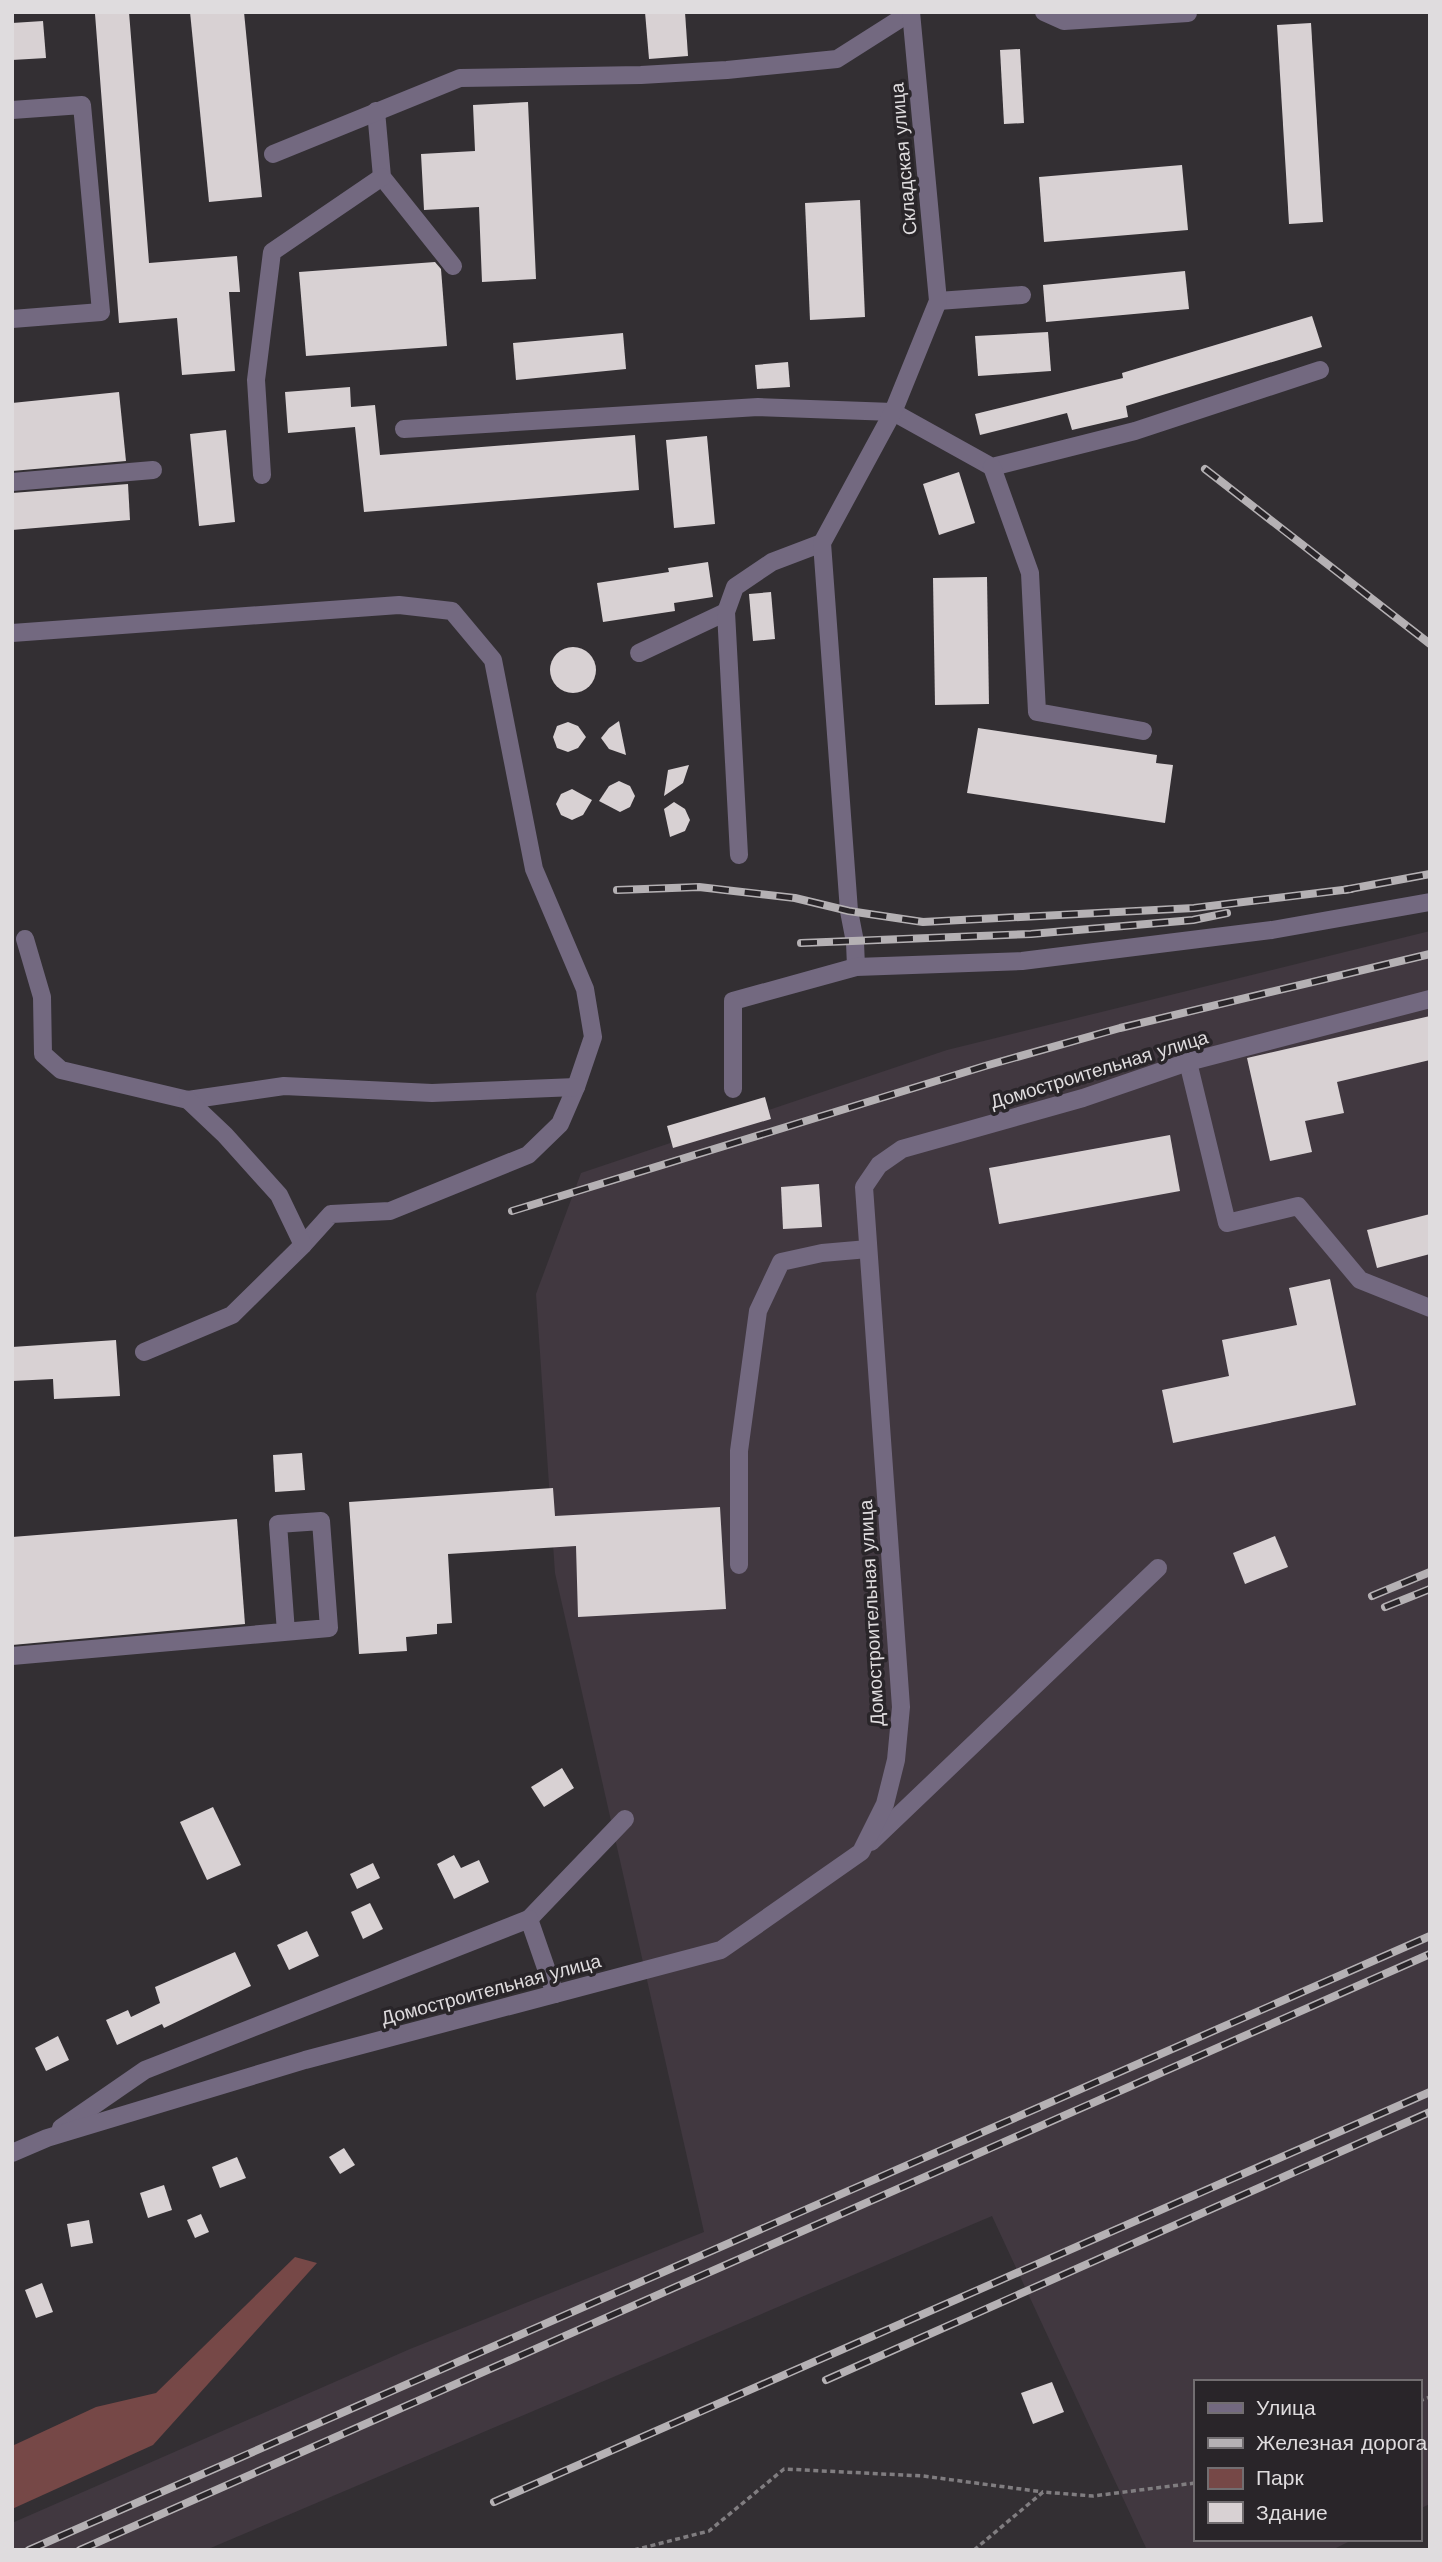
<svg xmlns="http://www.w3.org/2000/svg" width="1442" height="2562" font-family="'Work Sans',sans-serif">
<rect width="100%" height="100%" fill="#332f33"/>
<path fill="#413840" d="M1430 931V2504L1419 2509V2382H1195V2539H1354L1332 2550H1147L992 2216 206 2550H12V2523L410 2349 704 2232 555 1573 536 1294 581 1173 947 1050Z"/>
<path fill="#764847" d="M295 2257 317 2263 153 2445 12 2509V2446L96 2407 156 2393Z"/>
<g fill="#d8d1d3">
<path d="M129 12 149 263 237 256 240 292H229L235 371 182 375 177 318 119 323 95 14Z"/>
<path d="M190 12H244L262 197 209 202Z"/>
<path d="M645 12H685L688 56 649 59Z"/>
<path d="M43 21 46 58 12 60V23Z"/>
<path d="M1311 23 1323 222 1289 224 1277 25Z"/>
<path d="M1020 49 1024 123 1004 124 1000 50Z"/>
<path d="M528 102 536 279 482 282 479 207 424 210 421 154 475 151 473 105Z"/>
<path d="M1182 165 1188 230 1044 242 1039 177Z"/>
<path d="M860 200 865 317 810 320 805 203Z"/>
<path d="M435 262 441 269 447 346 306 356 299 272Z"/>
<path d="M1185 271 1189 309 1046 322 1043 285Z"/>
<path d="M1312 316 1322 347 1126 406 1128 417 1072 430 1067 413 980 435 975 414 1123 378 1122 373Z"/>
<path d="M1048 332 1051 371 978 376 975 336Z"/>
<path d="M623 333 626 369 516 380 513 343Z"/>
<path d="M788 362 790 387 757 389 755 365Z"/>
<path d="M350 387 351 407 375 405 380 455 635 435 639 490 364 512 355 427 288 433 285 392Z"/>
<path d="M119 392 126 461 12 471V403Z"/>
<path d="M226 430 235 522 199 526 190 434Z"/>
<path d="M707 436 715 524 674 528 666 440Z"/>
<path d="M959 472 975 523 939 535 923 484Z"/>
<path d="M128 484 130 520 12 530V493Z"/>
<path d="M708 562 713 597 674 603 675 611 603 622 597 583 669 572 668 568Z"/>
<path d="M987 577 989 704 935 705 933 578Z"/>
<path d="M771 592 775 639 753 641 749 594Z"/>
<circle cx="573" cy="670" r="23"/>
<path d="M619 721 626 755 609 749 601 738 609 728Z"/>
<path d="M568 722 578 726 586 737 578 748 568 752 557 748 553 737 557 726Z"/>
<path d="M978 728 1157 755 1156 763 1173 765 1165 823 967 793Z"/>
<path d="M689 765 683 783 664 796 668 770Z"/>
<path d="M619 781 630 786 635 796 630 807 620 812 599 801 609 786Z"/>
<path d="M572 789 592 800 583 815 572 820 561 815 556 804 561 794Z"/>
<path d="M674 802 685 809 690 820 685 831 670 837 664 809Z"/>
<path d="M1430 1016V1060L1337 1082 1344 1113 1305 1121 1312 1152 1270 1161 1247 1058Z"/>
<path d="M765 1097 771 1119 673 1148 667 1126Z"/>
<path d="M1170 1135 1180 1191 999 1224 989 1168Z"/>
<path d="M819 1184 822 1227 783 1229 781 1187Z"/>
<path d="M1430 1214V1254L1377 1268 1367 1230Z"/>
<path d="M1330 1279 1356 1405 1173 1443 1162 1390 1229 1376 1222 1340 1297 1325 1289 1288Z"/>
<path d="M116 1340 120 1396 54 1399 53 1379 12 1381V1347Z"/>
<path d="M302 1453 305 1490 275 1492 273 1455Z"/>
<path d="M553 1488 555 1516 720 1507 726 1609 578 1617 576 1546 448 1554 452 1623 437 1624V1634L406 1637 407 1651 359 1654 349 1502Z"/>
<path d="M237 1519 245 1624 12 1645V1537Z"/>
<path d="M1275 1536 1288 1567 1245 1584 1233 1553Z"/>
<path d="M562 1768 574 1788 544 1807 531 1787Z"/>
<path d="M213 1807 241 1865 207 1880 180 1822Z"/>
<path d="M454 1855 461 1868 479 1860 489 1882 454 1899 437 1864Z"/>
<path d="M373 1863 380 1878 357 1889 350 1874Z"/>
<path d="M370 1903 383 1929 363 1939 351 1912Z"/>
<path d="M307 1931 319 1956 289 1970 277 1945Z"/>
<path d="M235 1952 251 1986 164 2028 162 2024 117 2045 106 2020 128 2010 131 2017 160 2003 155 1987Z"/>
<path d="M58 2036 69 2060 46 2071 35 2048Z"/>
<path d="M344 2148 355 2165 340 2174 329 2157Z"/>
<path d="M237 2157 246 2178 220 2188 212 2167Z"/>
<path d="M164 2185 172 2210 148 2218 140 2193Z"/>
<path d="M201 2214 209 2232 195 2238 187 2220Z"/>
<path d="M89 2220 93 2243 71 2247 67 2224Z"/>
<path d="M42 2283 53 2312 36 2318 25 2290Z"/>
<path d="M1052 2382 1064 2412 1033 2424 1021 2393Z"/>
</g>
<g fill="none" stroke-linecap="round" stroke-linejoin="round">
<g stroke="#807d80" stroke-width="3.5" stroke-dasharray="5 3.5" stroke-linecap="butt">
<path d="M1419 2401 1430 2397"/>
<path d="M634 2550 709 2531 784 2469 923 2476 1043 2492"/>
<path d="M974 2550 1043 2492 1093 2496 1195 2483"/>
</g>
<g stroke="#736980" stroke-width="18">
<path d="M1044 12 1064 21 1188 13"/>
<path d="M12 110 82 105 101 312 12 319"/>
<path d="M376 111 382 177 453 266"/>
<path d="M273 154 460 78 641 75 727 70 837 59 911 12"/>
<path d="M938 301 1022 295"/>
<path d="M404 429 758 407 893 412 992 467 1135 431 1320 370"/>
<path d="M992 467 1030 573 1037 712 1143 731"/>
<path d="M262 475 256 380 272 252 382 177"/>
<path d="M12 482 153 470"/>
<path d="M12 633 399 605 452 611 493 660 534 869 585 989 593 1037 576 1087 560 1124 528 1155 390 1211 331 1214 303 1245 232 1315 144 1352"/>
<path d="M639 653 726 612"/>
<path d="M739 855 726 612 735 587 772 562 822 543"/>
<path d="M25 939 42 997 43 1054 61 1070 188 1100 284 1086 432 1093 576 1087"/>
<path d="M856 967 855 942 849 911 822 543 893 412 938 301 911 12"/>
<path d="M1188 1062 1227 1223 1298 1206 1360 1280 1430 1308"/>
<path d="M733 1089V1001L856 967 1022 961 1272 930 1430 902"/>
<path d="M188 1100 225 1135 279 1195 303 1245"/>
<path d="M739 1565V1451L758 1311 781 1262 822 1253 868 1249"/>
<path d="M12 1656 329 1628 321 1521 278 1524 286 1632"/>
<path d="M871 1842 1158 1568"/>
<path d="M529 1919 625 1819"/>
<path d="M61 2128 145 2070 529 1919 555 1994"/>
<path d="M12 2153 47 2138 305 2060 721 1950 861 1852 885 1804 896 1760 901 1707 864 1187 879 1165 902 1149 1083 1098 1188 1062 1430 999"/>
</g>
<defs>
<g id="rail">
<path d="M1205 469 1430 644"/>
<path d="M617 890 699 887 795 898 849 911 923 922 1194 908 1351 889"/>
<path d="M1344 890 1430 874"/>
<path d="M801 943 1031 934 1193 920 1227 913"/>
<path d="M512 1211 985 1066 1120 1028 1430 954"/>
<path d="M1372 1596 1430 1572"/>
<path d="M1385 1607 1430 1589"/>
<path d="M826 2380 1430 2112"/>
<path d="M494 2502 1430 2092"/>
<path d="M29 2550 1430 1936"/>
<path d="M80 2550 1430 1954"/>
</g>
</defs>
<use href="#rail" stroke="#b5b1b4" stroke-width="8"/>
<use href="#rail" stroke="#292529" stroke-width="5" stroke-dasharray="16" stroke-linecap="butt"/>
</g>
<g text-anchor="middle" stroke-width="7" stroke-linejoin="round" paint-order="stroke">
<g font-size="19" fill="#dfdcde" stroke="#292529">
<text transform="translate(903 159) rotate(-95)" y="7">Складская улица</text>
<text transform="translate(1099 1069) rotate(-17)" y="7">Домостроительная улица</text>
<text transform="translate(871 1613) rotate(-93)" y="7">Домостроительная улица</text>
<text transform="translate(491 1989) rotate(-15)" y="7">Домостроительная улица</text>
</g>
</g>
<rect width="1442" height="2562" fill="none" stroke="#dfdcde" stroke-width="28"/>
<rect x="1194" y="2380" width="228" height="161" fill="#292529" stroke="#726e71" stroke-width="2"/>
<rect x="1208" y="2403" width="35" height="10" fill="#736980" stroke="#726e71" stroke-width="2"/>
<text x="1256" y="2415" font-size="21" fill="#dfdcde">Улица</text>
<rect x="1208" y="2438" width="35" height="10" fill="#b5b1b4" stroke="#726e71" stroke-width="2"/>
<text x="1256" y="2450" font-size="21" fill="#dfdcde">Железная дорога</text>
<rect x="1208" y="2468" width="35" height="21" fill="#764847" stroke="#726e71" stroke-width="2"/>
<text x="1256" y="2485" font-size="21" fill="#dfdcde">Парк</text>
<rect x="1208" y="2502" width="35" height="21" fill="#d8d1d3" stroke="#726e71" stroke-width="2"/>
<text x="1256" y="2520" font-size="21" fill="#dfdcde">Здание</text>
</svg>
